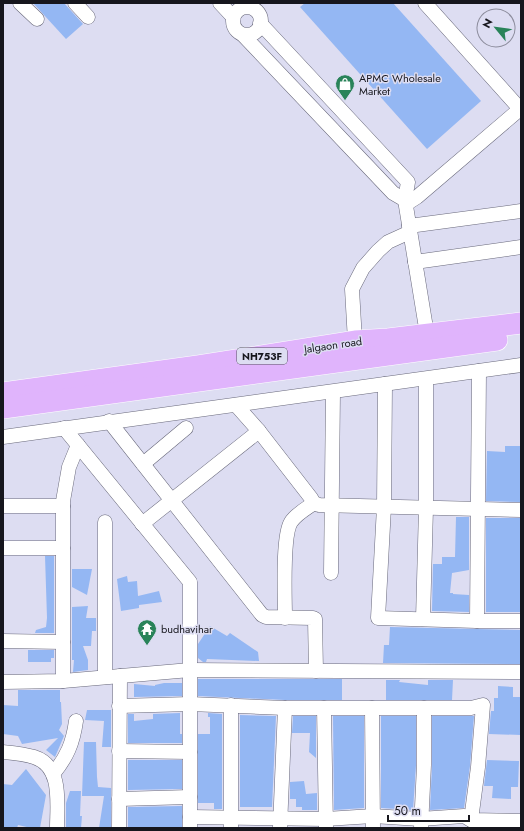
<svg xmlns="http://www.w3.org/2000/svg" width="524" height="831" font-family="Jost,sans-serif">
<rect width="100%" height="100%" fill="#ddddf2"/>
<g fill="#94b7f3">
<path d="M33 3H64L83 24 66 39Z"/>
<path d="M305 3H393L481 101 427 149 300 7Z"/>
<path d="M505 446H521V502L486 501 487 451 505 452Z"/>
<path d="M456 517H469V570L452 573 450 593H453V594L469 595V612L432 611 433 564H442V557H455Z"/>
<rect x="486" y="518" width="35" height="94"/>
<path d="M45 556H54V633H35L36 630 46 627 47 618Z"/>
<path d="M72 569H92L87 595 72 587Z"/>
<path d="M127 576 128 582 137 581 138 596 159 591 162 602 139 605V608L121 611 117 579Z"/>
<path d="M88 606 86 618H96V631H92L91 646H83L88 660V670L73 672 74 660H72V607Z"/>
<path d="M210 626 227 636 230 633 258 652 259 661 207 659 206 662H203L198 658V644Z"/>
<path d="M390 627 521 630V664L383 663 384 645H389Z"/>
<path d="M28 650H54V658H51V662H28Z"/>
<path d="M198 679H342V700H285L198 696Z"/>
<path d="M386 680H400L399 682 428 685V680H453L452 700H386Z"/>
<path d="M164 683H182V696L134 697V684L155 686V685Z"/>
<path d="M498 686 513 687V697H521V735L489 734 491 711H494V698H498Z"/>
<path d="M18 690H60V702H61L62 724 59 730 64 736 55 757 46 750 58 738 22 744 18 736 3 734V705L18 706Z"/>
<path d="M87 710H111V747H102L104 721 85 720Z"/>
<path d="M180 713V734H182V743H128V714H134V721L153 719V714Z"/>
<path d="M208 713 222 714V809H214V803H198V734H210V717H208Z"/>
<path d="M240 715 276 716 272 807H240Z"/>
<path d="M293 716H316V758L309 752 310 733H292Z"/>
<path d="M333 716H364V808L334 810Z"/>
<path d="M381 716H416V765L413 810 381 808Z"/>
<path d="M432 716H474L470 766 464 808 430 810 432 765Z"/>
<path d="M84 742H96L97 777 98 787 111 788V828H99L104 796H82Z"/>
<path d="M128 760H182V789L128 790Z"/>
<path d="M487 760 519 761 518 787H511V799L492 798 493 786H484Z"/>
<path d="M26 769 46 795 40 828H31L18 825 17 828H4L3 784 12 785Z"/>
<path d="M304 781 306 794 317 793V810H302V807H296V799H290V782Z"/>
<path d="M70 791H81L80 816H82L81 828H66V803Z"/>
<path d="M182 806V828H128V807Z"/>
</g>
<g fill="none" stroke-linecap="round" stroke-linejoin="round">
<defs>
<g id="minor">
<path d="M20 3 37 19"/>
<path d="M75 3 88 17"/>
<path d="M220 3 233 17"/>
<circle cx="247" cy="21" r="14"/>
<path d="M260 23 408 182 405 200 427 334"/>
<path d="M243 35 393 193 405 200"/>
<path d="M406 204 417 197 520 109 425 3"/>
<path d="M409 226 521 211"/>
<path d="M415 262 521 247"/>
<path d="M355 341 352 289 363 268 378 251 388 242 410 232"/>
<path d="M479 371 477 621H521"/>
<path d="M385 384 384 507 378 618 477 621"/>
<path d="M236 405 259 431 311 498 314 503 319 505 521 510"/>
<path d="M109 421 262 615 266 617 313 618 315 619 316 671"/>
<path d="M64 428 190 582V828"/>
<path d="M3 437 521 365"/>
<path d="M143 464 186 428"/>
<path d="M3 506H63"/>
<path d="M105 522V677"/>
<path d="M142 524 259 431"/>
<path d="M3 548H63"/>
<path d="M331 573 333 392"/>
<path d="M285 618C285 598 282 536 291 522 296 514 307 508 314 503"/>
<path d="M423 619 426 508V379"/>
<path d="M3 641 63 642"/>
<path d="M63 681V501L69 467 78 445"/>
<path d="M3 682 63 681 190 670 521 672"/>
<path d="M231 705V828"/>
<path d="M119 706 190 704 285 708H471L483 705 478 767 471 820"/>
<path d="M324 708 326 827"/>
<path d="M372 708 373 828"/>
<path d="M119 751 190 752"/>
<path d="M3 752C13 753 24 754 34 757 63 766 57 804 57 828"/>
<path d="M53 774C67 757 73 743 76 721"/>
<path d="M119 799 190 797"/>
<path d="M190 817 326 819 373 816 420 819 464 816 471 820 521 821"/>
<path d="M280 827 285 708"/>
<path d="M119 828 120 676"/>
<path d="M421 828 424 765V708"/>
</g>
<g id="highway">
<path d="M3 393 198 366 355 341 388 339 521 323"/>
<path d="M3 408 497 340"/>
</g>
</defs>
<use href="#minor" stroke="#69697b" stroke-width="15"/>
<use href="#highway" stroke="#fff" stroke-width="22"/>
<use href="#minor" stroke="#fff" stroke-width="14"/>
<use href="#highway" stroke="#e0b4fc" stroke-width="21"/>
</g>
<defs>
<symbol id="shop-pin" viewBox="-11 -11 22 30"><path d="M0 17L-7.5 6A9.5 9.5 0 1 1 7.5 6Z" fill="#298359" stroke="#ddddf2"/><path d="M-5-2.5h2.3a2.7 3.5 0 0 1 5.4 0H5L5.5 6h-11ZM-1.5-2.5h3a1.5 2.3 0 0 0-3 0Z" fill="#fff"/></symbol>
<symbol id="temple-pin" viewBox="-11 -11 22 30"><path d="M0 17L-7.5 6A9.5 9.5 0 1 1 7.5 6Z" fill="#298359" stroke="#ddddf2"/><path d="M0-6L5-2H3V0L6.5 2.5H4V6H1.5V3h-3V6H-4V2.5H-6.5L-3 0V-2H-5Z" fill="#fff"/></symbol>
</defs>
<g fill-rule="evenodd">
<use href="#shop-pin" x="334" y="73" width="22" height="30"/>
<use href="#temple-pin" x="136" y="618" width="22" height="30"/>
</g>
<g text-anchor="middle" stroke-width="3" stroke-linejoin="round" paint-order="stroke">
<rect fill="#ddddf2" stroke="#52525d" stroke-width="1" x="237" y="348" width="50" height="16" rx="3"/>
<g font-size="10" font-weight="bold" fill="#16161d">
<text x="262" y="360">NH753F</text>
</g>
<g font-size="11" fill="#16161d" stroke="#ddddf2" text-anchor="start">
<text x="359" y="82">APMC Wholesale<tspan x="359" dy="13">Market</tspan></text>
<text x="161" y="633">budhavihar</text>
</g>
<g font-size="11" fill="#16161d" stroke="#ddddf2">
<text transform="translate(333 345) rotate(-8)" y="4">Jalgaon road</text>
</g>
</g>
<rect width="524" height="831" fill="none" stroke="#16161d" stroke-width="8"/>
<g transform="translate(496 28) rotate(299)"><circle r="19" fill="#ddddf2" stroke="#8d8d9d"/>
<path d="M0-3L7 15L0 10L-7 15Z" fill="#298359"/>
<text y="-6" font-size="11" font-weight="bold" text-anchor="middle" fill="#16161d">N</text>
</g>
<path d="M388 815v6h81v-6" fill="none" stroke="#16161d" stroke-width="2"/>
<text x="394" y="815" font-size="12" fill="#16161d" stroke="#ddddf2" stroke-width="3" paint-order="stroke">50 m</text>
</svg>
